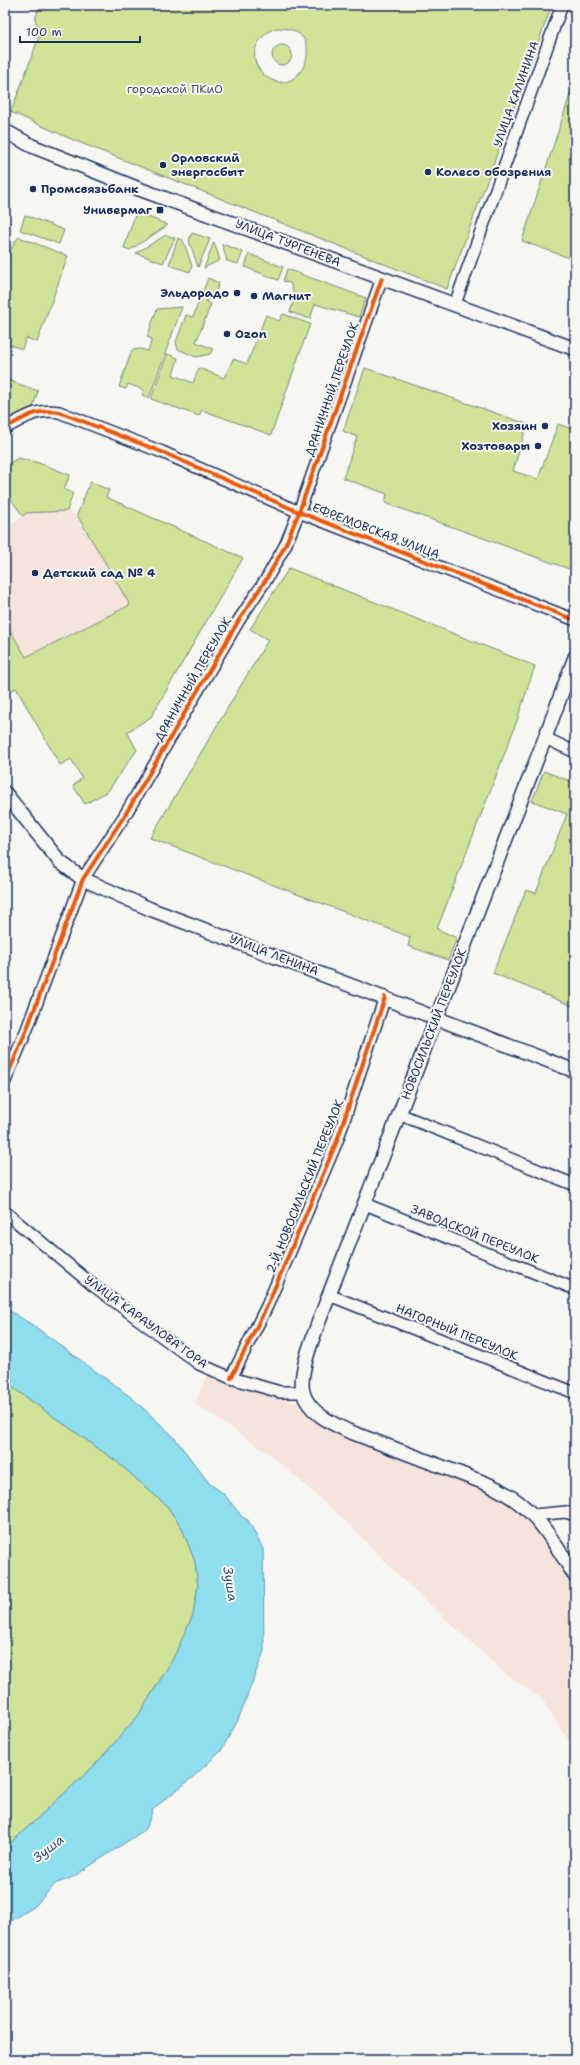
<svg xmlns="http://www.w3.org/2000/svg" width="580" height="2065" font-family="'Shantell Sans',sans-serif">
<rect width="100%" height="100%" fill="#f6f6f2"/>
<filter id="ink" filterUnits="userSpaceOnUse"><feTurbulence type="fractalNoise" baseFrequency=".025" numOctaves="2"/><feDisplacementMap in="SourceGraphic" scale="8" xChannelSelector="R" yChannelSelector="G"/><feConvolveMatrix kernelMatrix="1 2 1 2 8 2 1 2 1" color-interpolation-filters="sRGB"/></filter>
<g filter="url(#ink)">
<g fill="#f4e4db">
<path d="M67 511 77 515 130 605 26 657 5 622V529L26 513Z"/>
<path d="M208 1372 299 1404 314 1420 337 1435 487 1491 518 1508 535 1525 575 1589V1750L542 1699 505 1673 405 1582 346 1521 271 1455 195 1404Z"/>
</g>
<g fill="#d1e397" stroke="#76897a" fill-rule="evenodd">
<path d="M40 5H552L447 289 71 139 11 112 40 34 35 19ZM276 28C335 26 299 108 263 74 246 57 257 35 276 28Z"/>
<circle cx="282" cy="55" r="10"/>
<path d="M575 80V260L522 241Z"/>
<path d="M136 212 168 225 130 250 124 248Z"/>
<path d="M25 215 64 230 59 244 20 230Z"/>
<path d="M192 233 210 239 198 267 189 240Z"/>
<path d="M166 235 175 238 163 263 136 253Z"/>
<path d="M19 237 68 256 37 342 26 338 22 349 5 343C5 318 0 254 19 237Z"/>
<path d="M178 238 183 240 192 266 190 272 169 265Z"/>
<path d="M214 242 220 260 204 268Z"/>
<path d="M222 244 243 252 238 264 227 261Z"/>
<path d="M249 254 283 267 278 280 245 267Z"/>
<path d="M287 269 366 298 359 317 315 304 310 319 290 312 295 297 290 283 283 281Z"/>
<path d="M208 278 219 283 215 294 210 292 206 302 211 304 196 342 213 349 210 354 196 357 178 349 176 342 186 315 193 317Z"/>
<path d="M182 307 149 398 142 395 144 390 128 384 126 389 119 387 132 350 140 349 148 351 152 339 147 337 157 309Z"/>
<path d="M283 314 310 324 271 435 202 410 199 416 151 399 167 354 178 358 173 375 193 383 199 368 224 378 233 359 247 364 266 315 279 321Z"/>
<path d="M365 368 527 424 513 471 538 479 558 424 575 430V539L572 549 575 550V571L385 503 387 494 343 478 357 437 343 431Z"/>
<path d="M5 379 38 391 33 407 6 422Z"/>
<path d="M18 458 39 463 70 475 64 489 73 493 67 511 26 513 23 516 5 491V466Z"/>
<path d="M90 482 109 490 106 497 243 558 151 717 127 732 137 750 108 791 85 804 73 786 82 778 71 759 60 765 16 688 7 692 5 690V622L26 657 130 605 77 515Z"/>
<path d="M289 568 535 666 514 729 437 929 457 938 448 960 408 946 410 937 150 838 268 640 250 629Z"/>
<path d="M544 771 575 783V1007L493 973 526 890 536 893 567 814 532 801Z"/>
<path d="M5 1382 116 1461 167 1506 182 1528 195 1562 198 1586 193 1615 173 1659 138 1716 94 1766 5 1848Z"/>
</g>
<path fill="#90dfee" stroke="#6199b4" d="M5 1308 34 1326 132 1398 173 1436 209 1483 224 1494 242 1517 248 1520 263 1549 264 1651 238 1720 221 1751 193 1777 153 1809 146 1829 73 1877 55 1884 35 1906 5 1925V1848L94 1766 138 1716 173 1659 193 1615 198 1586 195 1562 182 1528 167 1506 116 1461 5 1382Z"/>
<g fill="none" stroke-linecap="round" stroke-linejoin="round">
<defs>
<g id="minor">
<path d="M455 304 562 5"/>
<path d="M5 428C25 418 36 408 59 412L162 452 299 512 575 620"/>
<path d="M545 738 575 752"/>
<path d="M5 1081 27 1029 83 879 125 815 239 620 267 578 285 546 299 512 382 278"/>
<path d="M399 1114 575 1185"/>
<path d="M365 1204 575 1289"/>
<path d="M5 1212 94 1286 199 1364 231 1378 280 1392H303"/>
<path d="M329 1295 575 1393"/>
<path d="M231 1378 267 1306 337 1141 385 997"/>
<path d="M533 1515 566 1512 575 1515"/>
</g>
<g id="major">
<path d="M5 131 32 146 139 189 575 349"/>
<path d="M575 657 545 738 329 1295C321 1318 297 1370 303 1392 308 1412 331 1423 348 1431L485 1483C533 1503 549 1534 575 1576"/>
<path d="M5 793 60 862 83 879 150 909 575 1071"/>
</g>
</defs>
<use href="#minor" stroke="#1b2f5e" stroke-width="14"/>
<use href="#major" stroke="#1b2f5e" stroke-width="16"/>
<use href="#minor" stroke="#f6f6f2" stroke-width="11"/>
<use href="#major" stroke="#f6f6f2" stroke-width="13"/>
<defs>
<g id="cycleway">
<path d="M5 428C25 418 36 408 59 412L162 452 299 512 575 620"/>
<path d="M5 1081 27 1029 83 879 125 815 239 620 267 578 285 546 299 512 382 278"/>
<path d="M231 1378 267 1306 337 1141 385 997"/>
</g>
</defs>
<use href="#cycleway" stroke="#f6f6f2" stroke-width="6"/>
<use href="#cycleway" stroke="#e8590c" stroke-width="4"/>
</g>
</g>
<g fill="#1b2f5e" stroke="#f6f6f2" stroke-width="1.5">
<circle cx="163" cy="165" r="4"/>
<circle cx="428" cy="172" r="4"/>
<circle cx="33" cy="189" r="4"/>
<rect x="156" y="206" width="8" height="8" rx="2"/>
<circle cx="237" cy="293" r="4"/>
<circle cx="254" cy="296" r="4"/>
<circle cx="227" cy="334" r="4"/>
<circle cx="545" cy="426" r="4"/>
<circle cx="538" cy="446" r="4"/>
<circle cx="35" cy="573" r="4"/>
</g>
<g text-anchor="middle" stroke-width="4" stroke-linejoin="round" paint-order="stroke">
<g font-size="12" fill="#3f5369" stroke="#f6f6f2">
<text x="175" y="93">городской ПКиО</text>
</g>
<g font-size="12" fill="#1b2f5e" stroke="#f6f6f2">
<text transform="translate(516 94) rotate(-70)" y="4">УЛИЦА КАЛИНИНА</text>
<text transform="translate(288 243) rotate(21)" y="4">УЛИЦА ТУРГЕНЕВА</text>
<text transform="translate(332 389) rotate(-71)" y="4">ДРАНИЧНЫЙ ПЕРЕУЛОК</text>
<text transform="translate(376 531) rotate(21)" y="4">ЕФРЕМОВСКАЯ УЛИЦА</text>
<text transform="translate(193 679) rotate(-60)" y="4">ДРАНИЧНЫЙ ПЕРЕУЛОК</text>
<text transform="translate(274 955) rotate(21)" y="4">УЛИЦА ЛЕНИНА</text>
<text transform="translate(434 1024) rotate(-69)" y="4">НОВОСИЛЬСКИЙ ПЕРЕУЛОК</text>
<text transform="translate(305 1186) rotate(-68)" y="4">2-Й НОВОСИЛЬСКИЙ ПЕРЕУЛОК</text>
<text transform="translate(475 1234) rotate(22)" y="4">ЗАВОДСКОЙ ПЕРЕУЛОК</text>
<text transform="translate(146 1322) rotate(36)" y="4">УЛИЦА КАРАУЛОВА ГОРА</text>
<text transform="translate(457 1332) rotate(22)" y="4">НАГОРНЫЙ ПЕРЕУЛОК</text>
</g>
<g font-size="12" font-weight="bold" fill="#1b2f5e" stroke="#f6f6f2" text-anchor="start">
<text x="171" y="162">Орловский<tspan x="171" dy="14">энергосбыт</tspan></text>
<text x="436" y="176">Колесо обозрения</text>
<text x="41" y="193">Промсвязьбанк</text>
<text x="152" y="214" text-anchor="end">Универмаг</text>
<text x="229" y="297" text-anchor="end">Эльдорадо</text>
<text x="262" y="300">Магнит</text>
<text x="235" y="338">Ozon</text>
<text x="537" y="430" text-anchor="end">Хозяин</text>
<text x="530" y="450" text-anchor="end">Хозтовары</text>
<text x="43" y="577">Детский сад № 4</text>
</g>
<g font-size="13" font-style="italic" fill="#32527b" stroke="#f6f6f2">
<text transform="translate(231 1584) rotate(81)" y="5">Зуша</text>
<text transform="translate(48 1848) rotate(-38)" y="5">Зуша</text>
</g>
</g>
<rect width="580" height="2065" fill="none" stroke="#f6f6f2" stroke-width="20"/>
<rect x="10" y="10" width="560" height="2045" fill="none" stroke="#1b2f5e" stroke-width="1.5" filter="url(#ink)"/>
<path d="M20 36v6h120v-6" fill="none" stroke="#1b2f5e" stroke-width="2"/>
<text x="26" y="36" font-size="12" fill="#1b2f5e" stroke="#f6f6f2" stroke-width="3" paint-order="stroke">100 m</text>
</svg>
